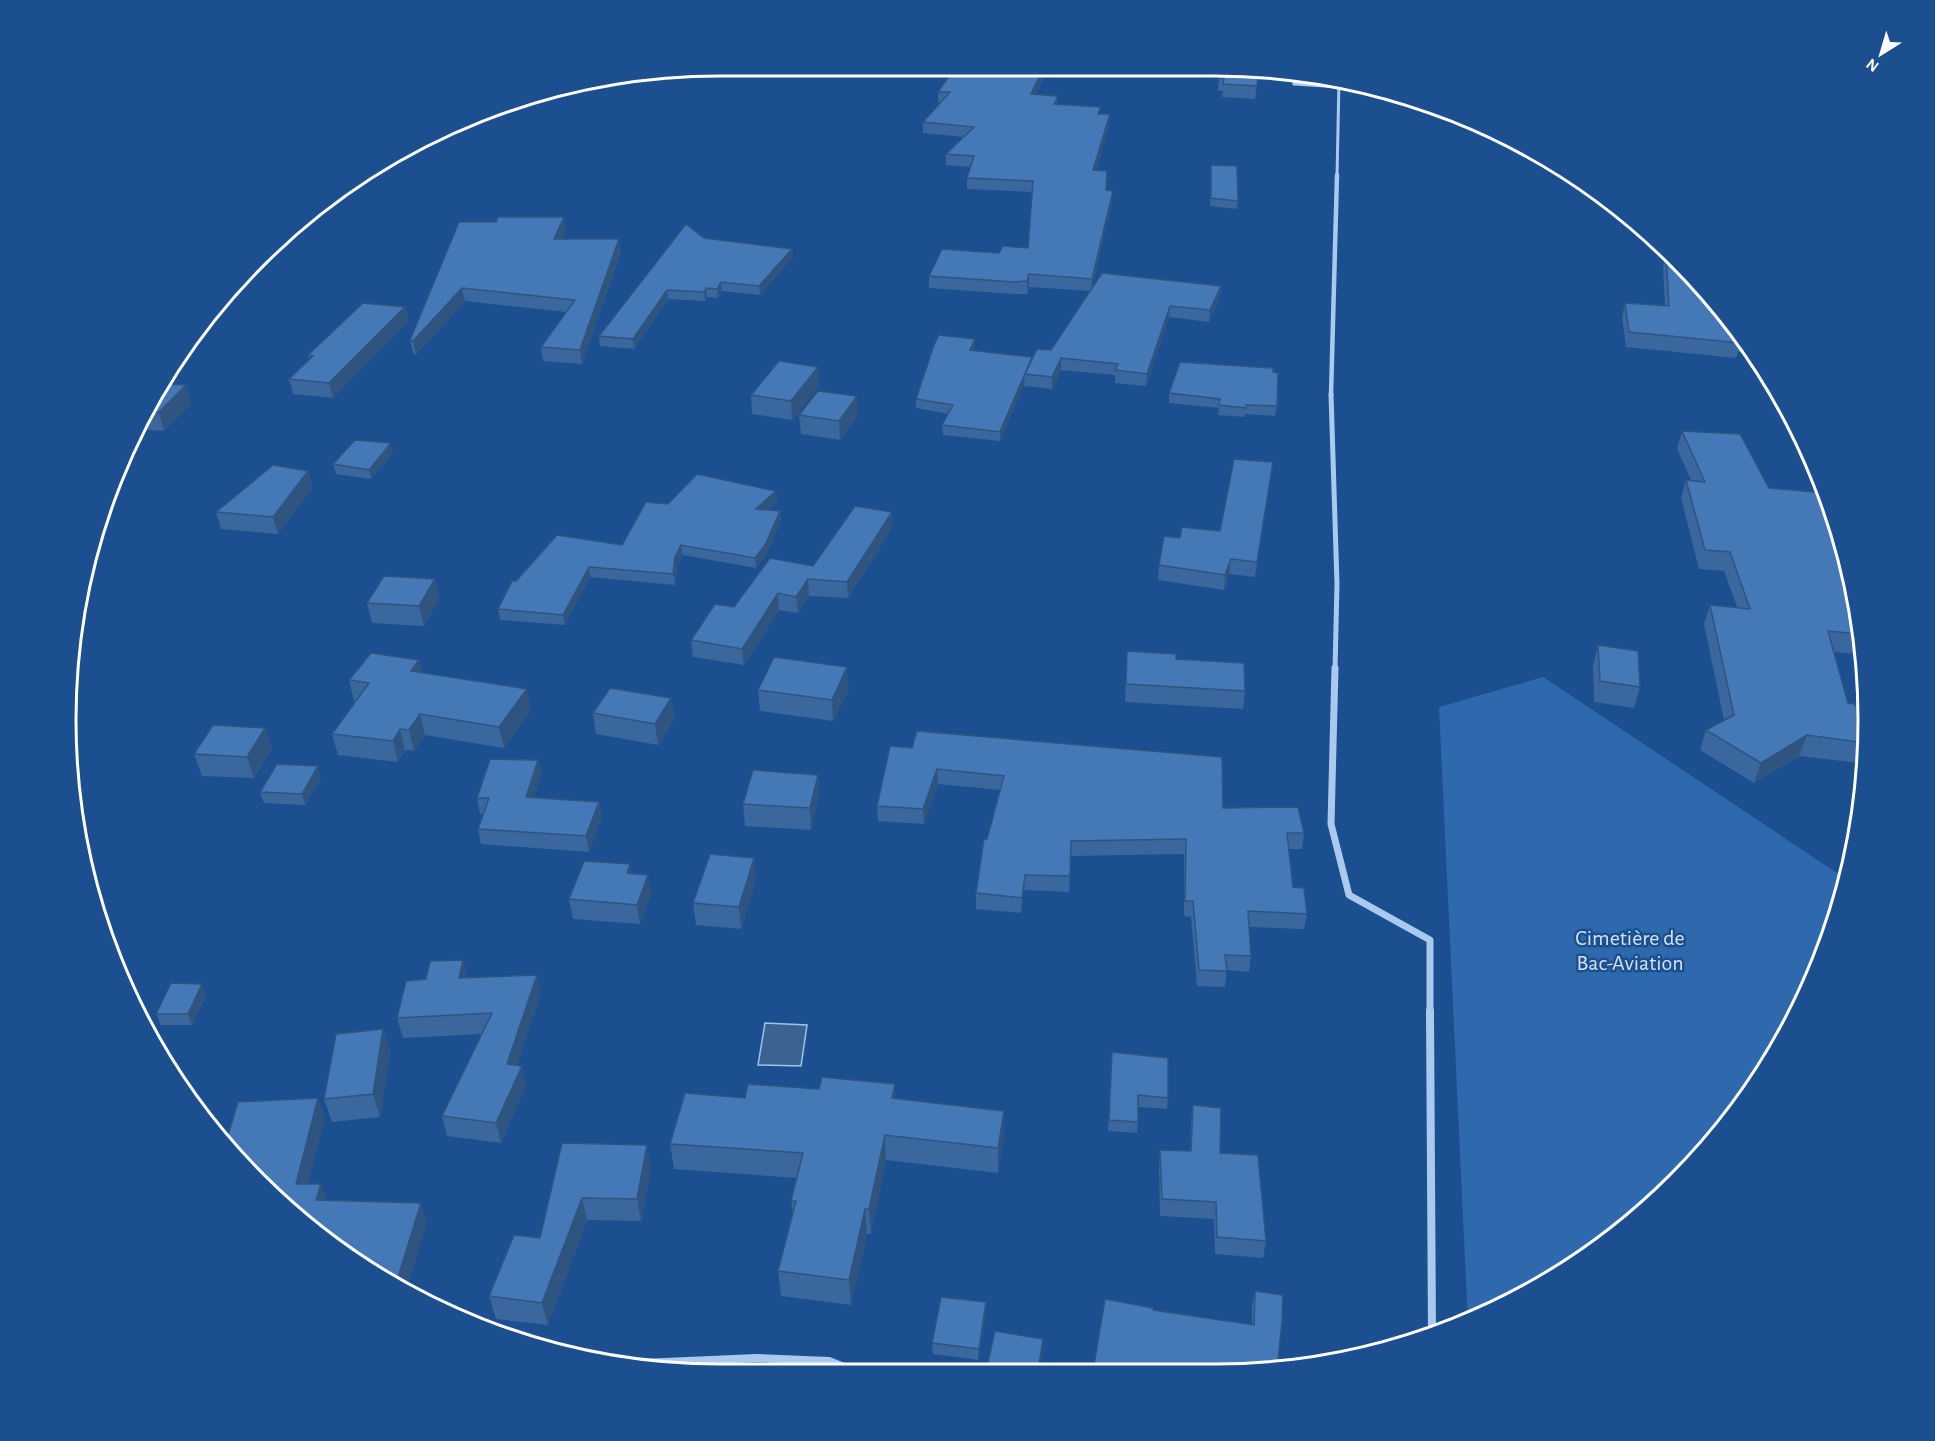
<svg xmlns="http://www.w3.org/2000/svg" width="1935" height="1441" font-family="'Alegreya Sans',sans-serif">
<rect width="100%" height="100%" fill="#1b4f8f"/>
<path fill="#2e69ad" d="M1543 677 1846 879 1834 931 1781 1048 1706 1152 1613 1240 1468 1323 1439 707Z"/>
<path fill="#3c6290" stroke="#9cc4f0" stroke-width="1.5" d="M765 1023 807 1025 801 1066 758 1065Z"/>
<g fill="none" stroke-linecap="round" stroke-linejoin="round">
<g stroke="#a9c9ee" stroke-width="3">
<path d="M1293 73 1294 84 1339 87"/>
<path d="M1337 176 1339 81"/>
</g>
<path stroke="#a9c9ee" stroke-width="4.5" d="M1331 395 1337 175"/>
<path stroke="#a9c9ee" stroke-width="5" d="M1331 394 1337 584 1335 670"/>
<path stroke="#a9c9ee" stroke-width="7" d="M1335 668 1331 824 1349 895 1430 940V1013"/>
<g stroke="#a9c9ee" stroke-width="8">
<path d="M1430 1011 1432 1334"/>
<path d="M618 1364 757 1358 829 1361 856 1372"/>
</g>
</g>
<g fill="#3a679d">
<path d="M956 67H1049L1036 94 1058 96V104L1100 114H1110L1109 125 1096 170 1112 202 1092 288 1221 286 1220 297 1209 322 1169 317 1146 386 1115 383V375L1061 370 1052 389 1024 386V384L1000 441 943 435 942 425 949 414 916 408V399L975 339V348L974 350 1032 359 1051 350 1090 291 1029 287 1027 294H1014L929 288V276L999 253 1028 248 1033 192 967 189V178L970 167 946 165V154L964 137 923 133V122L941 102H938V92Z"/>
<path d="M1259 68 1255 99 1222 97 1223 91H1218L1219 78Z"/>
<path d="M1211 165 1238 201 1237 209 1210 206Z"/>
<path d="M459 222 566 230 562 239 621 252 582 364 543 361 541 347 566 312 465 301 416 355 413 353 410 340Z"/>
<path d="M704 238 793 257 760 295 722 291 718 298 707 297 705 301 668 299 634 349 600 346 599 336Z"/>
<path d="M1666 254 1734 322 1753 354 1738 352 1736 358 1626 347 1622 317 1625 303 1665 305 1663 268Z"/>
<path d="M405 307 408 321 333 398 293 394 289 379 309 360 308 355Z"/>
<path d="M1180 362 1277 406 1275 416 1245 414V417L1218 415 1219 408 1169 403V393Z"/>
<path d="M818 367 819 386 792 420 752 414 751 395Z"/>
<path d="M165 384 186 385 191 404 164 431 135 429Z"/>
<path d="M799 415H858L840 440 801 434Z"/>
<path d="M1682 431 1769 488 1847 551 1861 639 1856 654 1834 652 1848 703 1866 738 1865 747 1859 763 1799 756 1754 783 1700 750 1706 730 1724 720 1704 624 1710 605 1737 607 1724 571 1699 569 1681 498 1686 480H1691L1677 449Z"/>
<path d="M393 453 371 479 336 474 333 464Z"/>
<path d="M1273 462 1255 577 1229 574 1224 590 1158 580 1159 565 1180 538 1220 531Z"/>
<path d="M308 471 312 488 278 534 221 529 216 512Z"/>
<path d="M776 491 777 501 767 510 780 511 781 521 766 555 756 568 683 555 677 567 675 585 590 577 565 625 500 620 498 609 516 581 622 545 668 504Z"/>
<path d="M892 528 848 598 809 596 798 613 779 610 744 665 693 657 691 640 734 607 813 566Z"/>
<path d="M435 579 439 599 424 626 372 623 367 603Z"/>
<path d="M1598 645 1640 687 1634 708 1594 702 1593 666Z"/>
<path d="M1127 651 1176 659 1245 691 1243 709 1125 702Z"/>
<path d="M422 672 531 710 504 748 425 735 414 751 405 750 398 762 338 755 332 734 356 701H354L349 680Z"/>
<path d="M849 688 833 721 760 711 758 690Z"/>
<path d="M671 698 674 719 658 745 596 734 593 713Z"/>
<path d="M265 728 272 749 254 778 202 776 194 754Z"/>
<path d="M890 746 1223 808 1304 833 1302 849H1288L1293 887 1307 914 1304 929 1249 927 1251 956 1249 972 1227 970 1225 987 1197 986 1191 917 1184 916V854L1071 856 1069 892 1024 890 1021 913 976 909V893L987 839 1000 790 938 784 924 824 878 821 877 806Z"/>
<path d="M538 760 541 775 534 798 599 802 602 817 589 852 481 844 478 829 483 814H480L477 798Z"/>
<path d="M818 775 819 796 811 830 745 826 743 804Z"/>
<path d="M321 777 305 805 264 803 260 792Z"/>
<path d="M754 858 756 880 741 929 696 925 693 903Z"/>
<path d="M630 864 631 873 651 894 640 924 573 919 569 899Z"/>
<path d="M467 977 541 994 517 1065 526 1085 501 1143 447 1136 442 1116 482 1034 403 1038 397 1018Z"/>
<path d="M206 995 192 1025H161L156 1014Z"/>
<path d="M383 1029 390 1051 380 1117 332 1122 324 1099Z"/>
<path d="M1111 1064 1168 1098 1167 1109 1138 1107 1137 1133 1108 1131Z"/>
<path d="M745 1098 896 1099 1004 1111V1136L998 1173 886 1160 871 1234H867L851 1305 781 1296 778 1271 793 1214 791 1201 797 1178 674 1169 670 1144Z"/>
<path d="M1193 1105 1220 1153 1266 1241 1263 1258 1215 1254 1214 1219 1160 1216 1159 1166 1160 1150 1190 1151 1191 1122Z"/>
<path d="M562 1143 651 1167 641 1221 587 1220 548 1325 496 1319 489 1296 540 1238Z"/>
<path d="M1255 1291 1277 1370 1153 1310 1252 1325V1305Z"/>
<path d="M986 1314 978 1360 933 1354 932 1343Z"/>
</g>
<g fill="#305480">
<path d="M1044 67H1049L1031 104V94Z"/>
<path d="M1058 96V106L1054 104Z"/>
<path d="M1110 114 1109 125 1093 181V170Z"/>
<path d="M1113 191 1112 202 1091 291 1092 279Z"/>
<path d="M564 217 566 230 556 252 554 239Z"/>
<path d="M619 239 621 252 582 364 580 350Z"/>
<path d="M792 249 793 257 760 295 759 286Z"/>
<path d="M1029 274V287L1027 294V281Z"/>
<path d="M721 282 722 291 718 298 717 289Z"/>
<path d="M1221 286 1220 297 1209 322 1210 310Z"/>
<path d="M462 288 465 301 416 355 413 341Z"/>
<path d="M706 288 707 297 705 301 704 292Z"/>
<path d="M667 290 668 299 634 349 633 339Z"/>
<path d="M1170 306 1169 317 1146 386 1147 374Z"/>
<path d="M405 307 408 321 333 398 329 383Z"/>
<path d="M975 339V348L970 359V350Z"/>
<path d="M1061 358V370L1052 389V377Z"/>
<path d="M818 367 819 386 792 420 791 401Z"/>
<path d="M1025 374 1024 384 1000 441V432Z"/>
<path d="M186 385 191 404 164 431 159 412Z"/>
<path d="M857 396 858 415 840 440 839 421Z"/>
<path d="M391 443 393 453 371 479 369 470Z"/>
<path d="M1273 462 1271 476 1255 577 1257 562Z"/>
<path d="M308 471 312 488 278 534 273 517Z"/>
<path d="M776 491 777 501 757 519 756 509Z"/>
<path d="M780 511 781 521 766 555 756 568 755 558Z"/>
<path d="M892 512V528L848 598 847 582Z"/>
<path d="M681 545 683 555 677 567 675 585 673 574 675 557Z"/>
<path d="M1231 559 1229 574 1224 590 1225 575Z"/>
<path d="M589 567 590 577 565 625 563 615Z"/>
<path d="M435 579 439 599 424 626 419 606Z"/>
<path d="M808 579 809 596 798 613 796 597Z"/>
<path d="M778 593 779 610 744 665 742 649Z"/>
<path d="M419 660 424 680 411 671Z"/>
<path d="M847 667 849 688 833 721 832 700Z"/>
<path d="M527 689 531 710 504 748 499 727Z"/>
<path d="M671 698 674 719 658 745 655 724Z"/>
<path d="M420 714 425 735 414 751 409 730Z"/>
<path d="M265 728 272 749 254 778 247 757Z"/>
<path d="M400 729 405 750 398 762 393 741Z"/>
<path d="M1807 735 1799 756 1754 783 1761 763Z"/>
<path d="M538 760 541 775 530 813 526 797Z"/>
<path d="M318 766 321 777 305 805 302 794Z"/>
<path d="M937 769 938 784 924 824 923 809Z"/>
<path d="M818 775 819 796 811 830 810 808Z"/>
<path d="M599 802 602 817 589 852 586 836Z"/>
<path d="M754 858 756 880 741 929 739 907Z"/>
<path d="M630 864 633 883 627 873Z"/>
<path d="M648 875 651 894 640 924 637 905Z"/>
<path d="M1025 875 1024 890 1021 913 1022 898Z"/>
<path d="M97 912 104 930 102 934 101 931Z"/>
<path d="M463 960 468 979 459 978Z"/>
<path d="M537 975 541 994 511 1083 507 1064Z"/>
<path d="M202 984 206 995 192 1025 188 1014Z"/>
<path d="M383 1029 390 1051 380 1117 373 1094Z"/>
<path d="M522 1066 526 1085 501 1143 496 1123Z"/>
<path d="M895 1084 896 1109 892 1098Z"/>
<path d="M318 1098 325 1118 303 1204 296 1184Z"/>
<path d="M1004 1111V1136L998 1173V1148Z"/>
<path d="M885 1135 886 1160 871 1234 869 1209Z"/>
<path d="M647 1145 651 1167 641 1221 637 1199Z"/>
<path d="M321 1184 328 1204 316 1200Z"/>
<path d="M582 1198 587 1220 548 1325 542 1303Z"/>
<path d="M421 1203 427 1223 406 1293 398 1289V1277Z"/>
<path d="M865 1209 867 1234 851 1305 849 1280Z"/>
<path d="M986 1302V1314L978 1360 979 1349Z"/>
<path d="M1043 1339V1353L1040 1371H1038Z"/>
</g>
<g fill="#4478b7" stroke="#305480" stroke-width="1.5">
<path d="M956 67H1044L1031 94 1058 96 1054 104 1101 107 1098 114H1110L1093 170 1107 171 1106 190 1113 191 1092 279 1029 274 1027 281 1014 282 929 276 942 249 999 253 1003 246 1028 248 1033 181 967 178 974 156 946 154 974 127 923 122 950 92H938Z"/>
<path d="M1223 67 1259 68 1257 86 1223 84 1224 79 1219 78Z"/>
<path d="M1211 165 1237 166 1238 201 1211 198Z"/>
<path d="M498 217H564L554 239H619L580 350 541 347 575 300 462 288 413 341 410 340 459 222H496Z"/>
<path d="M686 224 704 238 792 249 759 286 721 282 717 289 706 288 704 292 667 290 633 339 599 336Z"/>
<path d="M1666 254 1674 255 1677 257 1734 322 1744 338 1738 337 1740 343 1629 332 1625 303 1669 306Z"/>
<path d="M1102 273 1221 286 1210 310 1170 306 1147 374 1115 370 1118 364 1061 358 1052 377 1025 374 1037 349 1051 350Z"/>
<path d="M363 303 405 307 329 383 289 379 313 356 308 355Z"/>
<path d="M939 335 975 339 970 350 1032 357 1000 432 942 425 953 405 916 399 934 345Z"/>
<path d="M779 361 818 367 791 401 751 395Z"/>
<path d="M1180 362 1273 368V372L1278 373 1277 406 1246 405V408L1219 405 1220 399 1169 393Z"/>
<path d="M165 384 186 385 159 412H146Z"/>
<path d="M818 391 857 396 839 421 799 415Z"/>
<path d="M1682 431 1740 434 1769 488 1825 493 1847 551 1855 601H1850L1859 623 1860 634 1828 631 1848 703 1855 704 1866 738 1865 743 1807 735 1761 763 1706 730 1734 715 1710 605 1750 609 1730 552 1705 550 1686 480 1705 482Z"/>
<path d="M355 440 391 443 369 470 333 464Z"/>
<path d="M1234 459 1273 462 1257 562 1231 559 1225 575 1159 565 1164 536 1180 538 1182 527 1220 531Z"/>
<path d="M273 465 308 471 273 517 216 512Z"/>
<path d="M697 474 776 491 756 509 780 511 765 545 755 558 681 545 675 557 673 574 589 567 563 615 498 609 512 581H516L557 535 622 545 646 502 668 504Z"/>
<path d="M855 506 892 512 847 582 808 579 796 597 778 593 742 649 691 640 715 604 734 607 770 558 813 566Z"/>
<path d="M384 576 435 579 419 606 367 603Z"/>
<path d="M1598 645 1638 651 1640 687 1600 681Z"/>
<path d="M1127 651 1176 654V659L1244 663 1245 691 1126 684Z"/>
<path d="M371 653 419 660 411 671 527 689 499 727 420 714 409 730 400 729 393 741 332 734 369 683 349 680Z"/>
<path d="M774 657 847 667 832 700 758 690Z"/>
<path d="M610 688 671 698 655 724 593 713Z"/>
<path d="M213 725 265 728 247 757 194 754Z"/>
<path d="M917 731 1222 757 1223 808 1298 807 1304 833H1287L1293 887 1304 888 1307 914 1248 911 1251 956 1225 955 1227 971 1199 970 1193 901H1185L1186 839 1071 841 1070 876 1025 875 1022 898 976 893 984 839H987L1004 776 937 769 923 809 877 806 890 746 912 748Z"/>
<path d="M490 759 538 760 526 797 599 802 586 836 478 829 489 798H477Z"/>
<path d="M277 764 318 766 302 794 260 792Z"/>
<path d="M753 770 818 775 810 808 743 804Z"/>
<path d="M710 854 754 858 739 907 693 903Z"/>
<path d="M584 861 630 864 627 873 648 875 637 905 569 899Z"/>
<path d="M463 960 459 978 537 975 507 1064 522 1066 496 1123 442 1116 492 1013 397 1018 406 981 426 979 430 961Z"/>
<path d="M171 983 202 984 188 1014H156Z"/>
<path d="M383 1029 373 1094 324 1099 336 1034Z"/>
<path d="M1112 1052 1168 1058V1098L1138 1095V1122L1109 1120Z"/>
<path d="M822 1077 895 1084 892 1098 1004 1111 998 1148 885 1135 869 1209H865L849 1280 778 1271 796 1201H791L803 1153 670 1144 685 1093 745 1098 748 1084 819 1089Z"/>
<path d="M318 1098 296 1184H321L316 1200 421 1203 398 1277H401L398 1289 394 1287 289 1213 225 1145 238 1102Z"/>
<path d="M1193 1105 1221 1108 1220 1153 1258 1155 1266 1241 1217 1237 1216 1202 1162 1199 1160 1150 1191 1151Z"/>
<path d="M562 1143 647 1145 637 1199 582 1198 542 1303 489 1296 514 1235 540 1238Z"/>
<path d="M1255 1291 1283 1295 1282 1322 1277 1370 1093 1371 1105 1299 1153 1308V1310L1254 1325Z"/>
<path d="M941 1297 986 1302 979 1349 932 1343Z"/>
<path d="M995 1331 1043 1339 1038 1371H986Z"/>
</g>
<g text-anchor="middle" stroke-width="5" stroke-linejoin="round" paint-order="stroke">
<g font-size="22" fill="#cfe3fa" stroke="#1b4f8f">
<text x="1630" y="945">Cimetière de<tspan x="1630" dy="25">Bac-Aviation</tspan></text>
</g>
</g>
<path d="M0 0H1935V1441H0ZM720 76H1214A644 644 0 0 1 1858 720V720A644 644 0 0 1 1214 1364H720A644 644 0 0 1 76 720V720A644 644 0 0 1 720 76Z" fill="#1b4f8f" fill-rule="evenodd"/>
<path fill="none" stroke="#fff" stroke-width="3" d="M720 76H1214A644 644 0 0 1 1858 720V720A644 644 0 0 1 1214 1364H720A644 644 0 0 1 76 720V720A644 644 0 0 1 720 76Z"/>
<g transform="translate(1881 54) rotate(217)" stroke="#1b4f8f" stroke-width="4.5" paint-order="stroke">
<path d="M0-4.5L10 22L0 15L-10 22Z" fill="#ffffff"/>
<text y="-9" font-size="16" font-weight="bold" text-anchor="middle" fill="#ffffff">N</text>
</g>
</svg>
